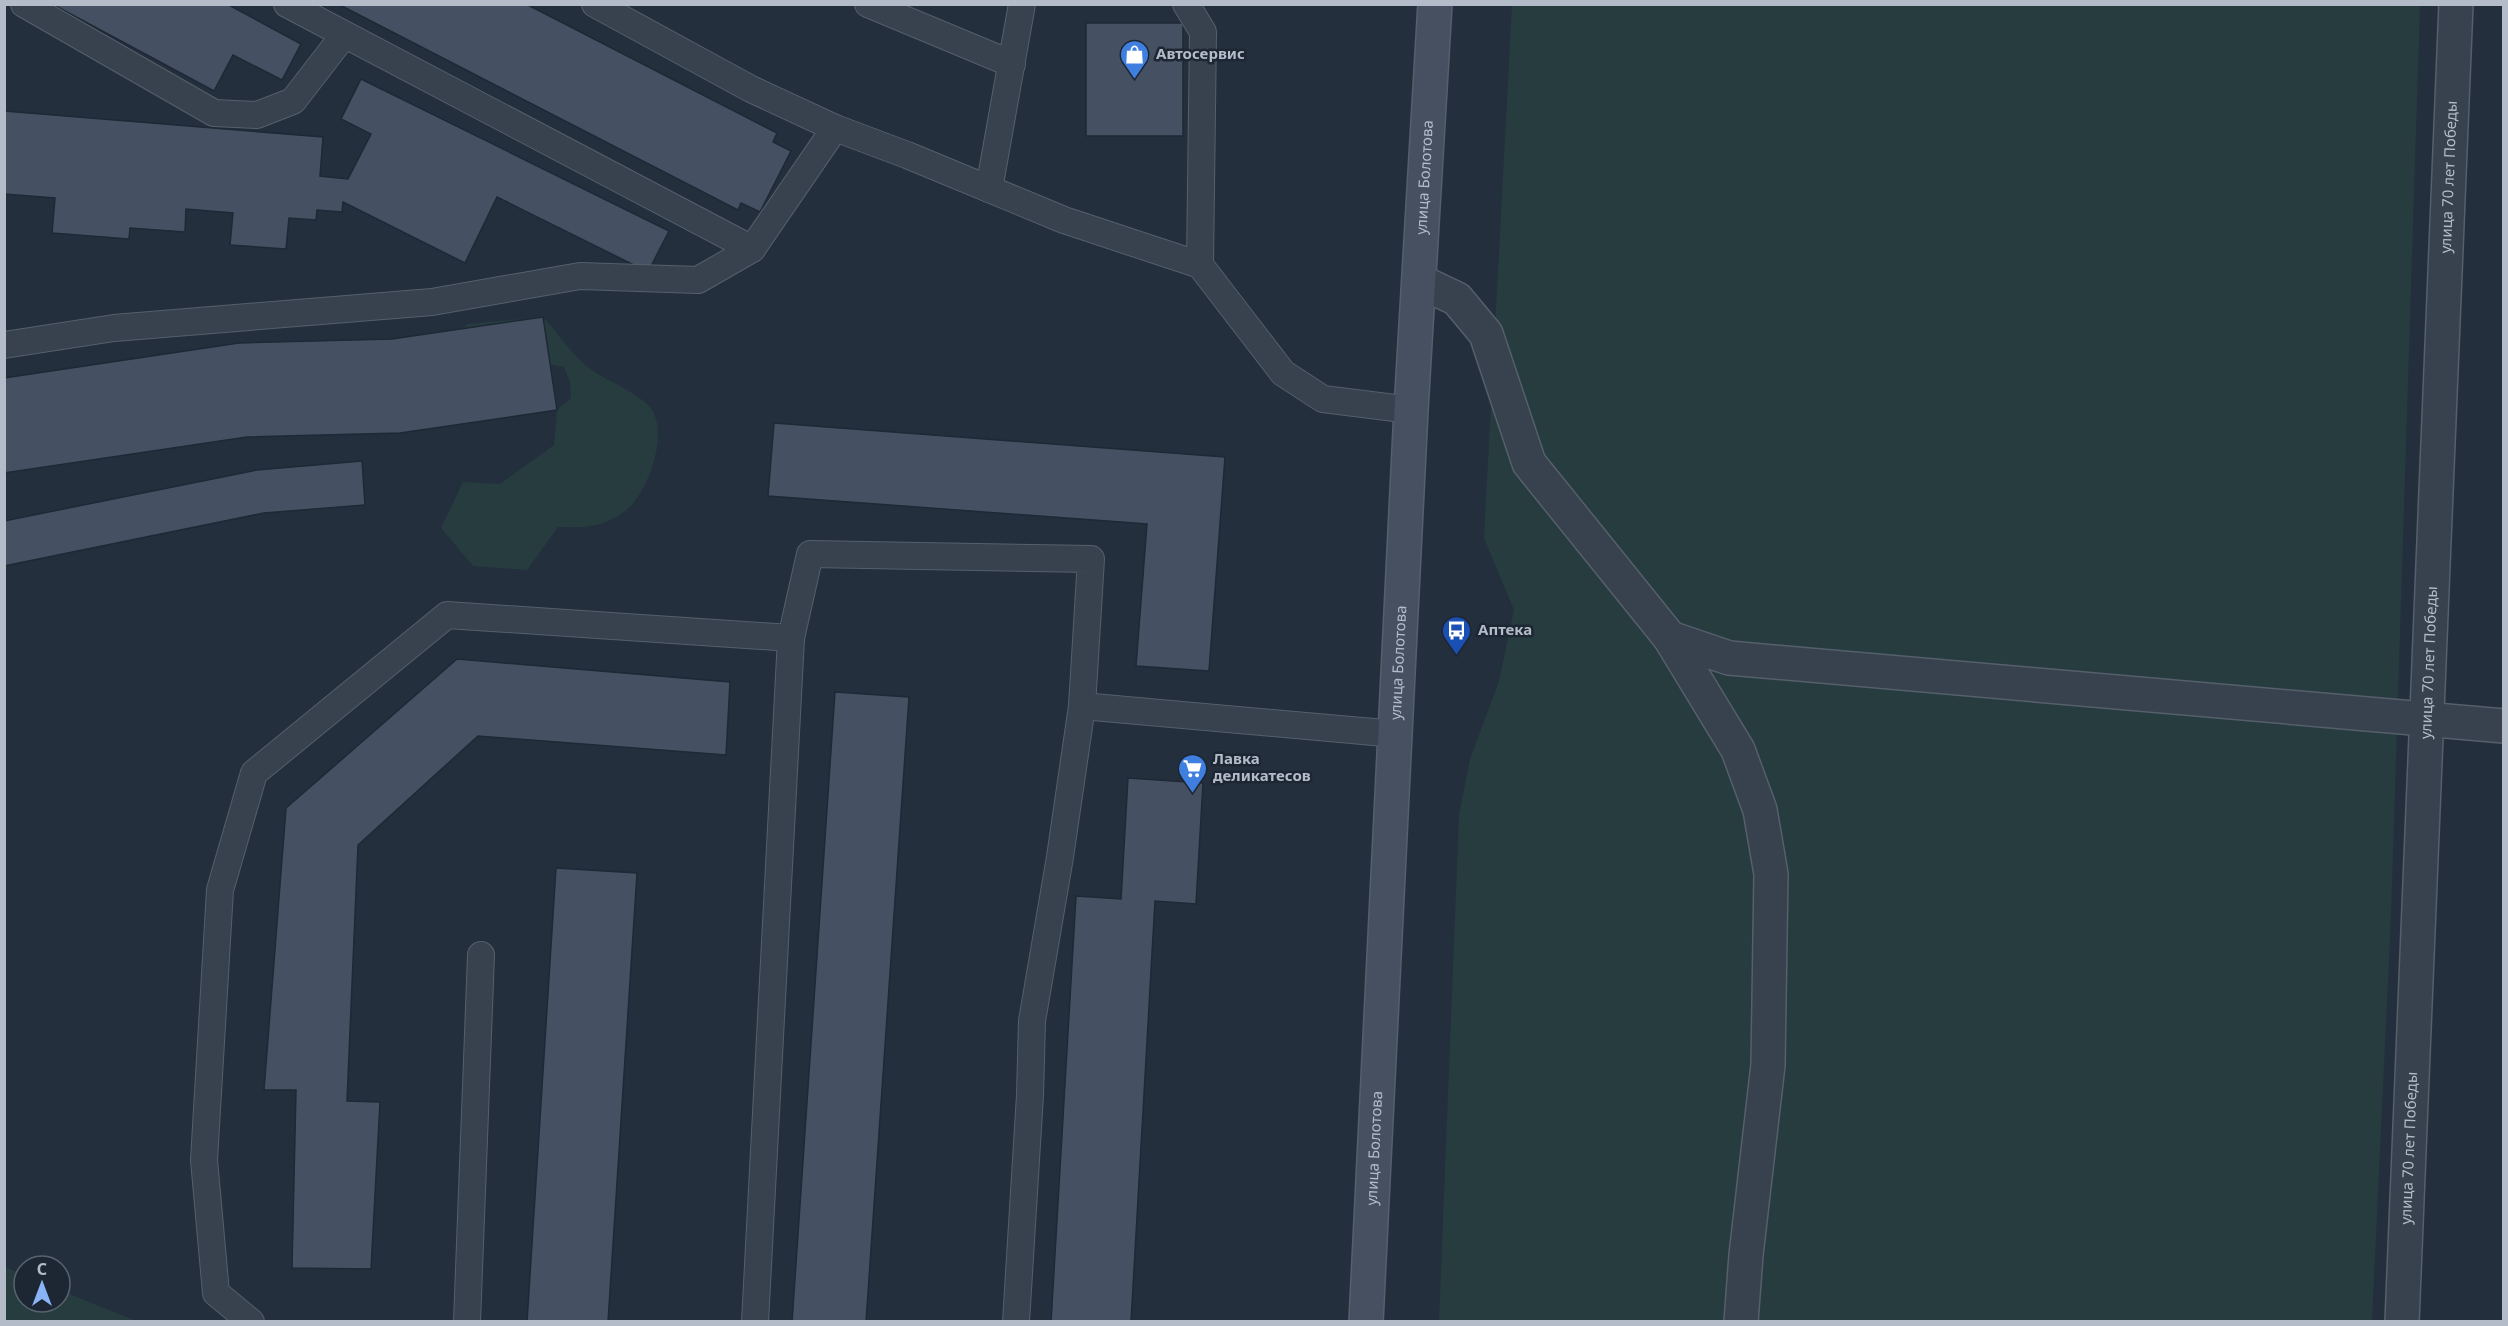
<svg xmlns="http://www.w3.org/2000/svg" width="2508" height="1326" font-family="'Noto Sans',sans-serif">
<rect width="100%" height="100%" fill="#242f3e"/>
<g fill="#263c3f">
<path d="M1512 5H2420L2391 916 2372 1321 1439 1322 1459 815 1470 759 1499 681 1514 610 1484 538Z"/>
<path d="M543 317C556 331 568 349 582 362 601 380 629 387 648 405 672 428 648 495 624 512 601 528 585 528 558 527L527 570 473 566 441 528 463 482 500 484 554 445 557 410 571 398 570 382 564 367 439 345 468 324Z"/>
<path d="M5 1267 24 1275V1302H60V1290L136 1321H5Z"/>
</g>
<g fill="#455162" stroke="#1f2835" stroke-width="1.5">
<path d="M52 4H227L301 44 282 80 233 55 214 91Z"/>
<path d="M338 4H526L777 133 773 142 791 151 760 212 741 203 738 210Z"/>
<rect x="1086" y="23" width="97" height="113"/>
<path d="M361 79 669 231 648 272 497 197 465 263 343 202 342 212 317 210 316 220 289 218 286 249 230 245 233 213 186 209 185 232 130 228 129 239 52 233 55 198 4 194V111L323 137 320 176 348 179 371 134 341 119Z"/>
<path d="M543 317 557 410 400 433 247 437 4 473V378L239 343 392 339Z"/>
<path d="M774 423 1225 457 1209 671 1136 666 1147 524 768 496Z"/>
<path d="M362 461 365 505 264 513 4 566V521L257 470Z"/>
<path d="M457 659 730 682 726 755 478 736 358 845 347 1101 380 1102 371 1269 292 1268 296 1090H264L286 808Z"/>
<path d="M835 692 909 697 866 1322H792Z"/>
<path d="M1128 778 1203 783 1196 904 1155 901 1131 1322H1051L1076 896 1121 899Z"/>
<path d="M556 868 637 873 608 1322H527Z"/>
</g>
<g fill="none" stroke-linecap="round" stroke-linejoin="round">
<defs>
<g id="lane">
<path d="M24 4 214 113 257 115 293 101 344 35"/>
<path d="M287 4 752 249"/>
<path d="M595 4 751 89 835 128 907 155 1064 220 1200 265 1283 373 1323 399 1411 410"/>
<path d="M868 4 1012 64"/>
<path d="M1186 4 1203 32 1200 265"/>
<path d="M989 189 1022 4"/>
<path d="M4 345 114 328 432 302 580 276 698 280 752 249 835 128"/>
<path d="M251 1322 216 1293 204 1160 220 890 254 773 447 615 791 638 810 554 1091 559 1082 706 1396 734"/>
<path d="M467 1322 481 955"/>
<path d="M755 1322 791 638"/>
<path d="M1016 1322 1030 1095 1032 1021 1060 857 1082 706"/>
</g>
<g id="street">
<path d="M1419 281 1457 299 1486 334 1529 463 1670 638 1729 658 2504 726"/>
<path d="M1670 638 1738 750 1760 810 1771 874 1768 1065 1746 1255 1741 1322"/>
<path id="s1" d="M2402 1322 2456 4"/>
</g>
<g id="secondary">
<path id="s2" d="M1366 1322 1411 410 1435 4"/>
</g>
</defs>
<use href="#lane" stroke="#565f6c" stroke-width="28"/>
<use href="#street" stroke="#565f6c" stroke-width="36"/>
<use href="#secondary" stroke="#565f6c" stroke-width="36"/>
<use href="#lane" stroke="#38414e" stroke-width="26"/>
<use href="#street" stroke="#38414e" stroke-width="33"/>
<use href="#secondary" stroke="#465061" stroke-width="33"/>
</g>
<defs>
<symbol id="shop-pin" viewBox="-11 -11 22 30"><path d="M0 17L-7.5 6A9.5 9.5 0 1 1 7.5 6Z" fill="#3f7fe0" stroke="#1d2633"/><path d="M-5-2.5h2.3a2.7 3.5 0 0 1 5.4 0H5L5.5 6h-11ZM-1.5-2.5h3a1.5 2.3 0 0 0-3 0Z" fill="#fff"/></symbol>
<symbol id="bus-pin" viewBox="-11 -11 22 30"><path d="M0 17L-7.5 6A9.5 9.5 0 1 1 7.5 6Z" fill="#1a4fb4" stroke="#1d2633"/><path d="M-5-6H5V4H4V6H2V4H-2V6H-4V4H-5ZM-3.5-4V0h7V-4ZM-3.5 1.2v1.5H-2V1.2ZM2 1.2v1.5H3.5V1.2Z" fill="#fff"/></symbol>
<symbol id="supermarket-pin" viewBox="-11 -11 22 30"><path d="M0 17L-7.5 6A9.5 9.5 0 1 1 7.5 6Z" fill="#3f7fe0" stroke="#1d2633"/><path d="M-6-5.5h2.5l.6 2H6L4.5 2H-2.5L-4.4-4H-6ZM-1.5 3.2a1.3 1.3 0 1 0 .1 0ZM3 3.2a1.3 1.3 0 1 0 .1 0Z" fill="#fff"/></symbol>
</defs>
<g fill-rule="evenodd">
<use href="#shop-pin" x="1118" y="38" width="33" height="45"/>
<use href="#bus-pin" x="1440" y="614" width="33" height="45"/>
<use href="#supermarket-pin" x="1176" y="752" width="33" height="45"/>
</g>
<g text-anchor="middle" stroke-width="5" stroke-linejoin="round" paint-order="stroke">
<g font-size="15" font-weight="bold" fill="#b4bcc9" stroke="#1d2633" text-anchor="start">
<text x="1156" y="59">Автосервис</text>
<text x="1478" y="635">Аптека</text>
<text x="1213" y="764">Лавка<tspan x="1213" dy="17">деликатесов</tspan></text>
</g>
<g font-size="15" fill="#b4bcc9" stroke="#1d2633">
<text dy="5" stroke="none"><textPath href="#s1" startOffset="1146">улица 70 лет Победы</textPath></text>
<text dy="5" stroke="none"><textPath href="#s2" startOffset="1146">улица Болотова</textPath></text>
<text dy="5" stroke="none"><textPath href="#s2" startOffset="660">улица Болотова</textPath></text>
<text dy="5" stroke="none"><textPath href="#s1" startOffset="660">улица 70 лет Победы</textPath></text>
<text dy="5" stroke="none"><textPath href="#s2" startOffset="174">улица Болотова</textPath></text>
<text dy="5" stroke="none"><textPath href="#s1" startOffset="174">улица 70 лет Победы</textPath></text>
</g>
</g>
<rect width="2508" height="1326" fill="none" stroke="#b4bcc9" stroke-width="12"/>
<g transform="translate(42 1284)"><circle r="28" fill="#1d2633" stroke="#59626f" stroke-width="1.5"/>
<path d="M0-4.5L10 22L0 15L-10 22Z" fill="#8ab4f8"/>
<text y="-9" font-size="16" font-weight="bold" text-anchor="middle" fill="#b4bcc9">С</text>
</g>
</svg>
